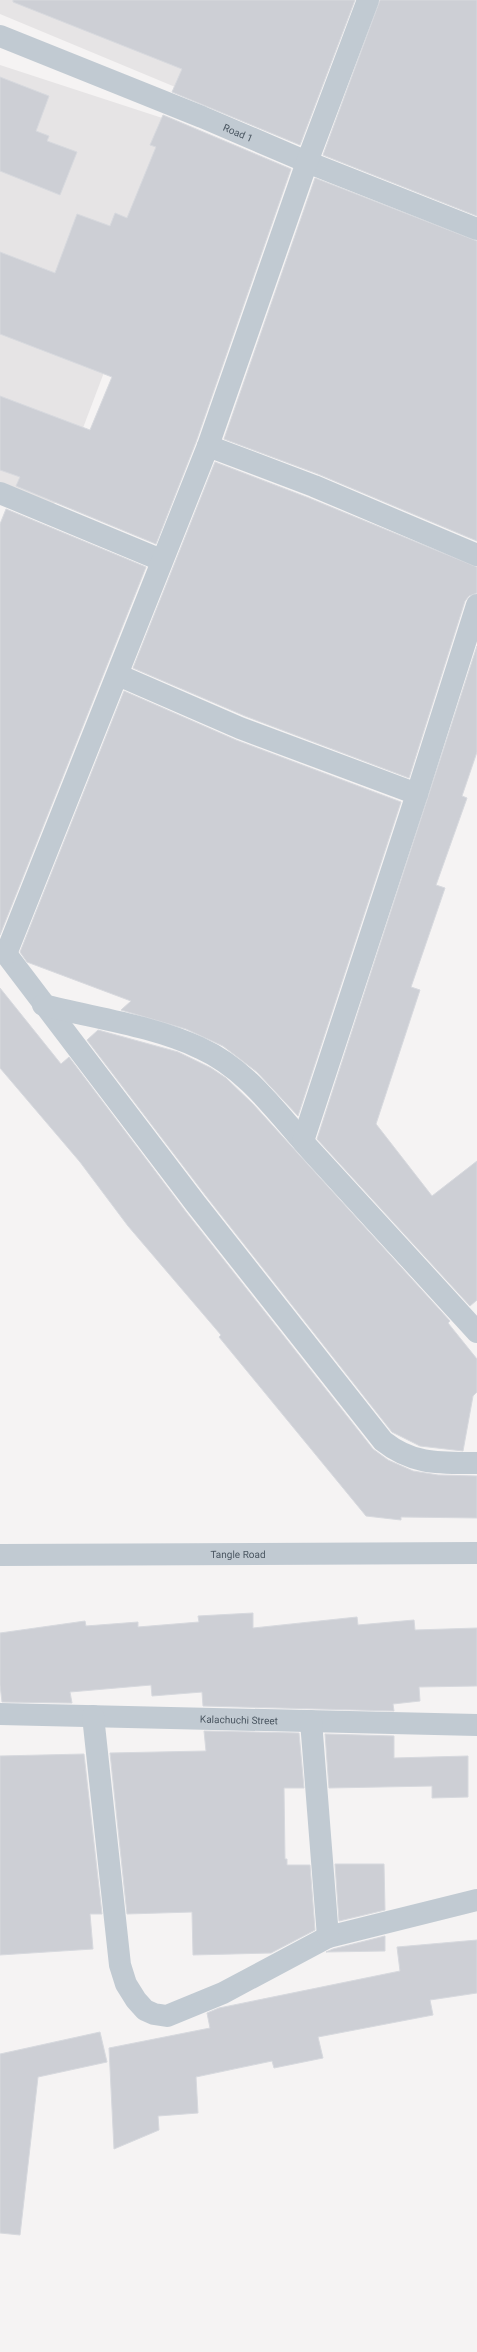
<svg xmlns="http://www.w3.org/2000/svg" width="477" height="2352" font-family="Roboto,sans-serif">
<rect width="100%" height="100%" fill="#f5f3f3"/>
<g fill="#e6e4e5">
<path d="M0 0H242L204 99 0 14Z"/>
<path d="M0 65 196 129 52 510 0 488Z"/>
</g>
<g fill="#cdcfd5" stroke="#d7d9de">
<path d="M13 0H355L300 145 172 92 182 69 13 2Z"/>
<path d="M380 0H477V216L323 155Z"/>
<path d="M0 77 49 96 36 131 49 136 47 141 77 152 60 195 0 171Z"/>
<path d="M163 115 291 169 196 442 156 544 16 486 20 477 0 470V396L90 430 112 377 0 334V252L55 273 77 214 110 226 115 213 127 218 156 147 150 145Z"/>
<path d="M315 178 477 241V541L318 474 224 439Z"/>
<path d="M215 462 309 498 477 567V593L469 596 465 601 409 778 245 716 133 668Z"/>
<path d="M6 509 146 567 0 935V524Z"/>
<path d="M477 646V752L462 796 467 798 436 885 445 888 411 987 420 990 376 1124 432 1196 477 1161V1300L470 1306 317 1139Z"/>
<path d="M124 691 236 740 401 802 298 1116 257 1072 223 1046 186 1029 121 1010 131 1001 27 962 20 952Z"/>
<path d="M0 988 61 1064 69 1057 186 1212 373 1449 388 1460 413 1471 438 1475 477 1476V1518L401 1517V1520L366 1516 219 1337 221 1335 128 1226 80 1162 0 1068Z"/>
<path d="M98 1030 178 1052 211 1068 226 1078 253 1104 450 1321 448 1323 477 1359V1392L473 1396 463 1451 420 1446 392 1432 206 1196 87 1040Z"/>
<path d="M253 1613V1628L357 1617 358 1625 414 1620 415 1630 477 1628V1686L419 1687 420 1701 393 1704 394 1711 203 1706 202 1692 152 1696 151 1685 70 1692 72 1703 2 1702 0 1685V1633L85 1621 86 1626 138 1622V1627L199 1622 198 1616Z"/>
<path d="M204 1731 299 1733 304 1788H284L285 1859H287V1865H310L315 1930 271 1953 193 1955 192 1912 127 1914 110 1753 206 1751Z"/>
<path d="M325 1734 394 1736V1758L468 1756V1797L432 1798V1786L329 1788Z"/>
<path d="M84 1754 102 1914H90L93 1949 0 1955V1756Z"/>
<path d="M335 1864H384L385 1910 339 1921Z"/>
<path d="M385 1936V1951L326 1952 333 1949Z"/>
<path d="M477 1940V1993L430 2000 433 2015 318 2037 323 2058 274 2068 272 2061 196 2077 198 2113 158 2116 159 2130 114 2149 109 2048 210 2028 207 2013 219 2008 400 1971 397 1947Z"/>
<path d="M100 2032 107 2062 38 2077 20 2235 0 2233V2054Z"/>
</g>
<g fill="none" stroke-linecap="round" stroke-linejoin="round">
<g stroke="#c1cad2" stroke-width="22">
<path id="s1" d="M0 36 202 117 307 162 477 229"/>
<path d="M208 446 314 486 477 555"/>
<path d="M0 493 161 560"/>
<path d="M118 675 240 728 417 794"/>
<path d="M0 951 6 954 196 1204 383 1441C413 1465 440 1463 477 1463"/>
<path d="M6 954 208 446 307 162 368 0"/>
<path d="M43 1005C94 1018 154 1026 200 1048 249 1070 279 1116 314 1154 368 1213 423 1273 477 1332"/>
<path d="M303 1141 417 794 477 605"/>
<path id="s2" d="M0 1555 477 1553"/>
<path id="s3" d="M0 1714 477 1725"/>
<path d="M93 1716 120 1965 126 1984 136 2000 145 2010 154 2014 167 2016 223 1993 328 1937 477 1900"/>
<path d="M311 1721 328 1937"/>
</g>
</g>
<g text-anchor="middle" stroke-width="3" stroke-linejoin="round" paint-order="stroke">
<g font-size="10" fill="#4a5661" stroke="#fff">
<text dy="4" stroke="none"><textPath href="#s1" startOffset="257">Road 1</textPath></text>
<text dy="4" stroke="none"><textPath href="#s2" startOffset="238">Tangle Road</textPath></text>
<text dy="4" stroke="none"><textPath href="#s3" startOffset="239">Kalachuchi Street</textPath></text>
</g>
</g>
</svg>
